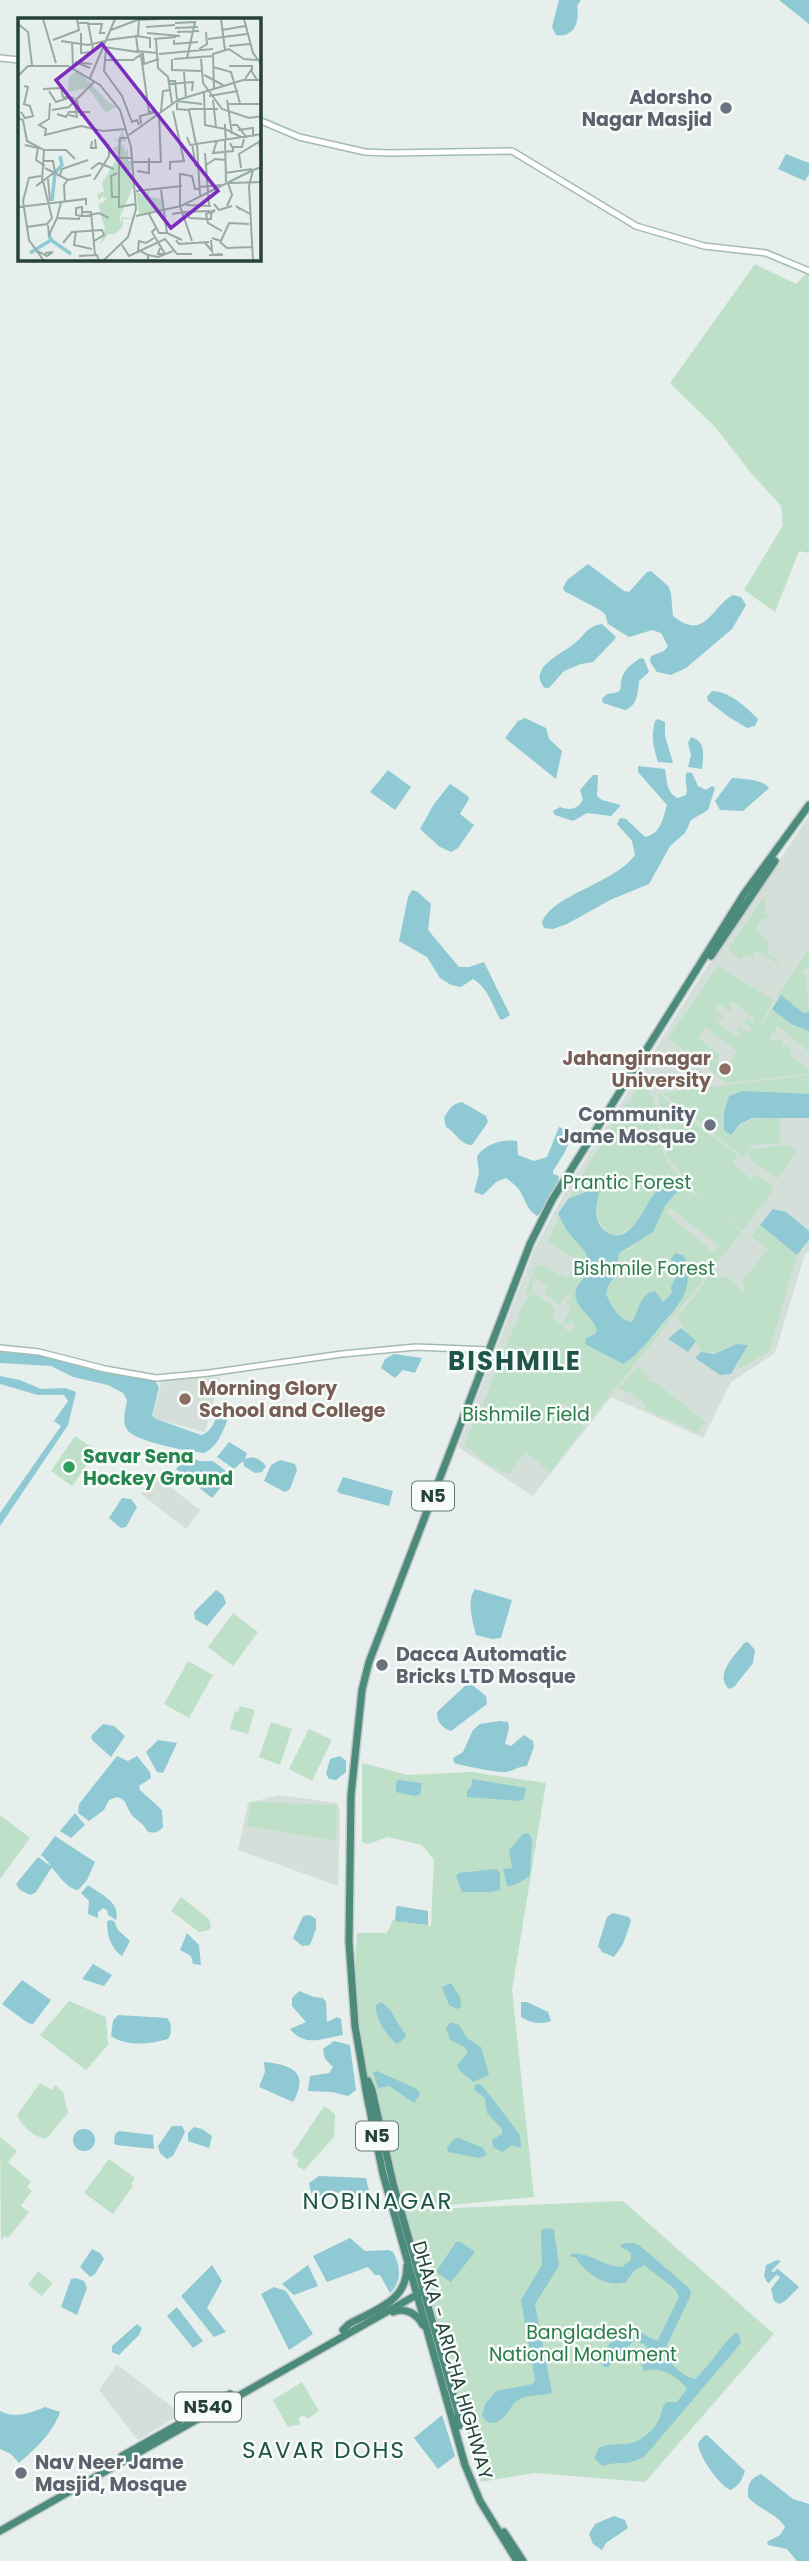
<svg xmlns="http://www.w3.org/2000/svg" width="809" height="2561" font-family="Poppins,sans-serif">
<rect width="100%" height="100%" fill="#e6efeb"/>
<g fill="#d4dfda">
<path d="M809 816V1251L805 1254 775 1353 731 1382 703 1438 611 1397 533 1496 458 1447 535 1248 566 1190 703 973Z"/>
<path d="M220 1377 205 1432 152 1418 162 1379Z"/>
<path d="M156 1476 200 1510 186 1529 141 1494Z"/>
<path d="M279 1795 337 1803 340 1810 338 1886 238 1850 248 1803Z"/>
<path d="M117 2364 181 2414 138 2440 99 2390Z"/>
</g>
<g fill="#bfe0c8" fill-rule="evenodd">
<path d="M755 264 796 284 809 271V553L799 551 775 612 744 590 783 525 781 506 751 473 716 428 670 383Z"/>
<path d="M764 897 766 905 764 911 768 916 760 921 756 928 768 943 767 953 778 961V964L757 950 752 955 754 959 746 954 741 960 728 950Z"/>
<path d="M809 948V969H805L803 973 806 976C806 986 809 998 809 1012L803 1013 781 995 778 1000 776 997Z"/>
<path d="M718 966 773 1000 758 1030 772 1009 791 1024 809 1031V1052L778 1026 769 1038 776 1044 774 1041 777 1038 784 1043 780 1047 782 1049 786 1045 792 1049 789 1054 809 1071V1074L726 1083 668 1038ZM731 1001 755 1019 752 1022 747 1018 744 1022 752 1029 748 1033 740 1027 737 1031 741 1034 738 1038 716 1022 718 1017 722 1020 724 1017 715 1010 719 1004 730 1011 732 1007 729 1004ZM706 1027 737 1052 728 1064 735 1071 728 1065 724 1069 717 1063 720 1055 698 1038Z"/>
<path d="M809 1075V1094L742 1091 729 1096 724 1112V1129L731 1135C748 1117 755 1118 779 1118L781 1143 753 1145 743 1157 662 1093Z"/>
<path d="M643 1083C665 1110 653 1133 666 1159 669 1165 675 1171 680 1177 647 1187 648 1230 613 1235 595 1225 595 1213 599 1193L588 1190 568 1199 619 1115Z"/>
<path d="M658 1093 672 1104 669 1110 684 1121 688 1118 738 1155 732 1163 751 1179 755 1175 773 1186 770 1190 772 1192 743 1230 722 1215 742 1232 588 1422 585 1417 563 1403 550 1424 561 1410 585 1427 550 1472 525 1452 509 1475 489 1465 464 1445 477 1413 479 1414 516 1322H519V1314L528 1296H531L526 1292 537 1264 567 1279 578 1260 547 1242 559 1218 570 1235 581 1244 589 1267 578 1286V1304L597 1327 596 1334 588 1336 597 1349 621 1363 623 1364C645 1347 685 1306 688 1279 689 1270 684 1261 680 1253H675L674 1262 677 1274 671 1287 672 1293 663 1302 656 1293 637 1311 632 1322C619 1320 611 1305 606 1294 610 1276 618 1275 619 1253L632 1247 684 1183 686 1182 693 1193 704 1201 695 1192 667 1156ZM668 1209 673 1210 721 1247 718 1246 713 1252 667 1214ZM534 1277 547 1286 544 1292 559 1305 568 1293 572 1295 566 1304 572 1308 563 1321 568 1325 571 1321 575 1325 570 1333 552 1316 556 1309 541 1297 531 1294Z"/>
<path d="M788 1145 797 1152 777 1179 747 1157 751 1149Z"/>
<path d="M760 1225 797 1255 769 1352 736 1370 747 1344C728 1344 720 1355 701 1352 694 1335 683 1334 678 1317L712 1273 716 1279 726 1277 735 1283 746 1295 742 1282 768 1249 751 1236Z"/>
<path d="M637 1367 646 1373 645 1375 651 1382H655L707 1423 699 1427V1433L645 1409 646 1405C638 1399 629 1389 618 1389Z"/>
<path d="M75 1436 97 1451 72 1486 51 1471Z"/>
<path d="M233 1613 258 1632 233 1666 208 1647Z"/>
<path d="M188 1661 213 1675 189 1718 164 1704Z"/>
<path d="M240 1706 255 1710 248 1734 230 1729 235 1711 238 1712Z"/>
<path d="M271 1722 292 1729 280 1765 259 1757Z"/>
<path d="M309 1729 332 1740 312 1781 289 1769Z"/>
<path d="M362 1763 408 1775 472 1772 546 1783 512 1990 534 2197 400 2210C379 2120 349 2026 357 1933H387L393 1920 431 1926 434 1860 422 1845 388 1837 368 1844 362 1842Z"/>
<path d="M251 1802 337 1805 336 1841 247 1826Z"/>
<path d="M0 1815 30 1838 0 1879Z"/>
<path d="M181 1897 209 1919 211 1926 209 1930 199 1932 171 1911Z"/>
<path d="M69 2001 106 2017 108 2045 86 2070 40 2035Z"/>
<path d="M40 2083 52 2090 55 2085 63 2092 68 2113 46 2139C33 2137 22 2126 17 2115Z"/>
<path d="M324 2106 335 2114 334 2137 304 2170 297 2166 298 2160 292 2154Z"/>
<path d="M0 2137 17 2151 8 2162 31 2182 27 2187 32 2191 21 2206 29 2212 8 2238 5 2236 1 2240Z"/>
<path d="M109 2159 135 2178 131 2184 133 2186 113 2214 84 2193Z"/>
<path d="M623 2201 774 2334 645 2482 534 2473 481 2482 405 2210Z"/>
<path d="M38 2271 53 2283 42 2296 28 2285Z"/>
<path d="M302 2382 319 2411 307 2419 304 2415 298 2418 301 2424 288 2427 273 2400Z"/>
</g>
<g fill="#8ec9d4">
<path d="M559 0H581L577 6C580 22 574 38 556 35L552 27Z"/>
<path d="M779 0H809V24Z"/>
<path d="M786 154 809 163V174L805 181 778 169Z"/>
<path d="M588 564 624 591 629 592 647 572 651 571 668 586 671 593 673 616C705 642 711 607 733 595L741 597 746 605 732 629 686 668 671 675 657 672 650 662 651 656 664 651 668 646 661 633 652 630 629 637 608 624 605 614 600 610 564 591 563 588 567 580Z"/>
<path d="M602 624 616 637 614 640 593 662 581 664 564 671 549 688H545C526 668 564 653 575 643 585 635 587 626 602 624Z"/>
<path d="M641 658 644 659 649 672 639 681C638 693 637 706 625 710L603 703 602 699 607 694C628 692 617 688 623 675 626 668 634 662 641 658Z"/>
<path d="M712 691C729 691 746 707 758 719L755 726 747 728 729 717 708 701 707 697Z"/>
<path d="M525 718 546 728 549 739 562 751 556 779 505 738 518 721Z"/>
<path d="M658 719 665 722V736L673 763 658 762C653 746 651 737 655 721Z"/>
<path d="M691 737C707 742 703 756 702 769L688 767 691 755 688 743Z"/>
<path d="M638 766 665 769C667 780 666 793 678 798L686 795C689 787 683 780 687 772L692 773 698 786 706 790 712 786 715 788 708 810 691 820 685 833 670 846 649 884 610 900 567 924 553 929 544 928 542 922C553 894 614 884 635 855L632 841 617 824 620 818 626 819 645 837C661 834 663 818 667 805L638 772Z"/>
<path d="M388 770 411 787 395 810 370 792Z"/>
<path d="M593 775H598L597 796 602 800 621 805 611 816 587 813 573 821 555 815 553 811 560 807C571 811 577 809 583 800L580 790Z"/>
<path d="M732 778C743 779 762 779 769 788L743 811 720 810 715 801Z"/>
<path d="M450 784 468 796 469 799 460 814 474 825 458 848 451 852 440 847 420 829 434 804Z"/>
<path d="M412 890 418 892 431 904 428 930 459 967H469L484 962 510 1015 502 1020 500 1019C492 1004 488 988 473 979L461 987 451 985 440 978 427 957 399 941 408 897Z"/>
<path d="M781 995 803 1013 809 1012V1031L791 1024 772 1009Z"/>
<path d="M743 1091 809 1094V1118H752L740 1124 731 1135 724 1130V1112L729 1096Z"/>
<path d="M462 1102 486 1116 488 1122 472 1145C459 1144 456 1132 446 1127L444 1118C449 1109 452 1104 462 1102Z"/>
<path d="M559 1127 573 1132 565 1152 553 1171V1174L559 1176C557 1191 548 1206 537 1216 527 1210 526 1201 520 1191 517 1186 511 1182 506 1178L496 1182 483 1195 474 1192 479 1174 477 1156C486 1144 502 1139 517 1141L518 1155 534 1161 547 1157Z"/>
<path d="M678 1176 684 1183 665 1206 653 1232 619 1253 617 1273 608 1286 606 1294C611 1305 618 1320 632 1322 640 1310 638 1295 655 1291L663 1302 672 1293 671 1287 677 1274 671 1259 675 1253 683 1255C687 1260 686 1263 687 1270 692 1294 673 1311 659 1328 648 1341 638 1355 623 1364L585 1344 586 1338 595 1334 597 1331C594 1317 580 1312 576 1299 572 1285 589 1278 588 1265 588 1249 577 1244 569 1233 565 1228 561 1220 558 1214L568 1199 595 1188 599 1193C596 1206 593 1220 604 1230 629 1251 644 1206 655 1193 661 1186 671 1182 678 1176Z"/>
<path d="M773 1209 786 1212 809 1231V1240L797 1255 760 1225Z"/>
<path d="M681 1328 696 1341 688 1352 668 1339Z"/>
<path d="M737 1344 748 1345 731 1374 720 1375 695 1358 701 1352 714 1354Z"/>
<path d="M0 1352 43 1356 97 1371 154 1380 159 1387 152 1416 156 1419 201 1435C215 1431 213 1417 223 1410L229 1414C225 1428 218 1447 204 1453 189 1451 132 1442 126 1428 122 1420 126 1408 127 1400L123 1393 108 1385 73 1377 51 1366 0 1363Z"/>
<path d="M394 1354 422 1358 415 1373 403 1370 395 1378 381 1368 385 1359Z"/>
<path d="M0 1376 20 1380 41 1389 65 1388 76 1392 68 1425 0 1526V1513L61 1426 54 1421 68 1401 64 1395H38L0 1384Z"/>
<path d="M229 1442 247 1453 245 1459C253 1455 261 1459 266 1466L262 1472 255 1473 244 1466 243 1461 234 1469 217 1457Z"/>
<path d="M186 1457 200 1461H213L231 1475 212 1498 176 1469Z"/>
<path d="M280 1460 295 1464 297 1470 290 1489 285 1492 264 1481 271 1465Z"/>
<path d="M343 1477 393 1491 389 1506 339 1493 337 1491Z"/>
<path d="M122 1498 131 1499 137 1507 126 1527 121 1528 109 1518Z"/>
<path d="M475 1589 512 1600 501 1638 492 1639 476 1635C473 1621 466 1602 475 1589Z"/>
<path d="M216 1590 223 1595 226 1603 207 1626 195 1619 194 1612Z"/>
<path d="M748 1642 755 1650 753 1663 734 1687 729 1689C714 1674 734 1657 744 1643Z"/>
<path d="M471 1684 486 1696 487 1704 451 1731C443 1729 436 1721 437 1712L466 1685Z"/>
<path d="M500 1721 508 1722 509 1728 505 1744 511 1746 524 1735 533 1741 534 1747 527 1766C518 1766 514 1771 506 1772 498 1773 463 1766 454 1763L453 1758 463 1752 473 1730 480 1724Z"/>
<path d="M103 1724 114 1726 125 1736 111 1757 92 1740 91 1736Z"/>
<path d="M158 1740 177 1743 163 1773 157 1772 146 1752Z"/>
<path d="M117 1756 128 1761 137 1756 150 1772 151 1778 139 1786 140 1790 162 1810 163 1827C158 1833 153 1834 147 1831 143 1822 136 1821 131 1814 126 1806 127 1800 117 1797L109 1800 104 1810 89 1821 78 1813 79 1804Z"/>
<path d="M340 1756 346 1761V1772L336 1780 329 1779 326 1774 330 1759Z"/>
<path d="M472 1779 526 1788 524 1798 520 1801 467 1797V1791L471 1787Z"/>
<path d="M398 1780 422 1783 420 1795 414 1796 396 1792V1783Z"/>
<path d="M75 1813 85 1825 71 1838 60 1831Z"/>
<path d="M529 1833 532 1841 530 1876 515 1885 507 1886 503 1869 512 1868 509 1850 523 1834Z"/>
<path d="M55 1836 95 1862 87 1880 78 1890C63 1888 53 1865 41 1855Z"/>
<path d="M38 1857 52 1867 36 1892 30 1895 20 1890 16 1884Z"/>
<path d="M497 1869 500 1874V1890L491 1892H462L456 1876 459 1873Z"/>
<path d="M88 1885C100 1894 121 1902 116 1920L108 1915 107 1910 103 1908 98 1912V1918L88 1914 89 1901 81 1893Z"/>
<path d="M398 1906 428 1911V1925L395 1921 396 1907Z"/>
<path d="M613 1913 629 1917 631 1921 623 1944 614 1957 602 1952 598 1946 607 1917Z"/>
<path d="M310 1915 316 1919V1929L310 1945 302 1946 293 1938 303 1916Z"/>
<path d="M109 1920 114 1921 118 1930 130 1941 122 1956C111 1949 107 1935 107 1922Z"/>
<path d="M187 1933 199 1945 201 1965 193 1964 191 1956 180 1950Z"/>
<path d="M93 1964 112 1975 104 1986 82 1979Z"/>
<path d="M22 1980 51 2000 33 2024 28 2023 2 2004Z"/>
<path d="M451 1983 460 1997 461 2007 457 2009 449 2005 442 1987Z"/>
<path d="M299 1991 314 1997 323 1998 326 2002 327 2022 337 2017 341 2019 343 2035C322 2038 306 2048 290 2029L306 2022 292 2006V1998Z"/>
<path d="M380 2002C392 2006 396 2024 406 2034L405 2038 397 2044C386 2035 375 2019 376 2005Z"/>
<path d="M521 2002H527L548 2012 551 2021C540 2025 531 2023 521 2017Z"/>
<path d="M118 2015 167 2018C172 2023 172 2034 168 2039 151 2044 126 2047 111 2036L113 2021Z"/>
<path d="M450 2022 459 2025 467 2038 481 2047 489 2075 473 2082 459 2070 457 2065 468 2052 463 2046 450 2040 446 2028Z"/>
<path d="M334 2041 350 2045 356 2090 348 2096 332 2092 308 2091 310 2076 329 2073 333 2067 325 2059 323 2049Z"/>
<path d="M264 2062C292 2065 310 2072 293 2102L259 2087 265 2072Z"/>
<path d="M377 2071 417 2089 420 2094 414 2103 389 2086 378 2088 373 2072Z"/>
<path d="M479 2084 482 2085 520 2135 521 2148 512 2145 502 2152 493 2147 492 2140 502 2134V2129L487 2113 485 2098 474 2090 475 2085Z"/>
<path d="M172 2126H182L185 2132 173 2156 167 2159 160 2153 158 2146Z"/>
<path d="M194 2127 202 2129 212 2136 209 2148 188 2141V2133Z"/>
<circle cx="84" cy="2140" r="11"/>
<path d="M119 2131 153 2135 154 2149 116 2145 114 2143 115 2134Z"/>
<path d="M459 2138 483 2148 487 2155 480 2158 448 2152 447 2148 454 2139Z"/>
<path d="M319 2176 366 2178 369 2191 358 2197 341 2192 315 2197 311 2193 309 2183Z"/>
<path d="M550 2228 554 2230 559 2266 535 2304 552 2393C542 2396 527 2394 518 2400 506 2409 507 2423 489 2423L482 2416 485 2404 496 2391 533 2384 535 2380 521 2300 542 2265 541 2232 543 2229Z"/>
<path d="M350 2238 365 2251 389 2250 393 2252C401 2266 402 2282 390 2293L380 2275H375L368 2267 327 2282 313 2256Z"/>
<path d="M456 2242H461L475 2252 451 2282 436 2272Z"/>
<path d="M625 2243H634L640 2246 689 2288 691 2293 689 2299 663 2353C670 2363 683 2377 695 2379 711 2365 721 2345 735 2333L739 2334 741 2343 645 2456C627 2467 621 2460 602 2466L594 2458 599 2448C610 2442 620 2446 632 2443 643 2440 656 2428 660 2417 662 2411 662 2408 666 2402H677L687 2389C676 2375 660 2366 644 2371L642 2365 647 2359 649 2350 644 2344 634 2341 608 2367H604L601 2363C604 2348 619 2324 636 2330 645 2333 648 2339 658 2340L679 2297 675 2289 644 2265 634 2271 626 2282C605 2288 587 2274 575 2257H571V2254C589 2251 604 2267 622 2267L631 2260V2254L626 2249 621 2248V2245Z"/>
<path d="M92 2249 100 2253 104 2259 95 2274 90 2277 80 2267Z"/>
<path d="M777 2260 781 2261 771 2271 773 2272 776 2271 775 2269H778L799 2287 785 2301 779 2304 774 2301 771 2289 780 2277 776 2275 769 2283 767 2282 764 2276 766 2265Z"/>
<path d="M212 2265 222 2281 207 2308 226 2332 214 2337 181 2296Z"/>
<path d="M308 2265 318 2286 294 2295 282 2284Z"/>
<path d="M76 2278 84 2281 87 2288 77 2315 61 2307 71 2279Z"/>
<path d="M274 2287 286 2291 313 2334 289 2350 261 2294Z"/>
<path d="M177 2307 203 2341 193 2348 167 2316Z"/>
<path d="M137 2324 142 2328 139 2335 119 2355 112 2352V2346Z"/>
<path d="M45 2407 60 2412C53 2433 35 2449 19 2463L11 2454 0 2449V2411C15 2419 30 2413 45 2407Z"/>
<path d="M442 2415 455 2456 438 2469 414 2438Z"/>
<path d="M707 2435 745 2471C742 2480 739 2486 730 2490 718 2484 698 2455 698 2443L704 2436Z"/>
<path d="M761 2474 793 2499 809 2504V2561H797L787 2549 768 2545 767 2542 780 2535 785 2527C778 2514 758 2509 748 2497 747 2486 750 2478 761 2474Z"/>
<path d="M614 2516 625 2520 628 2528 606 2543 602 2550 593 2544 589 2534 595 2524Z"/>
</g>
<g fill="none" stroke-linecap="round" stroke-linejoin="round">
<defs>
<g id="secondary">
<path d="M0 58 19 60"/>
<path d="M259 120 299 137 365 152 389 153 512 151 636 226 704 246 766 253 809 271"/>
<path d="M0 1348 39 1352 105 1369 156 1378 209 1373 342 1354 416 1347 489 1350"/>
</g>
<g id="trunk">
<path d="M711 956 775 861"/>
<path d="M368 2081 372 2090 393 2183 458 2412 459 2426"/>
<path d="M393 2312C406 2307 417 2314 423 2325"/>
<path d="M343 2330 349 2324C376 2309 407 2302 407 2266"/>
<path d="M192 2416 230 2394"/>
<path d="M122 2456 179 2424"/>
<path d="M0 2531 420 2293"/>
<path d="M504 2532 523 2561"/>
<path d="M517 2561 480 2501 465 2465 383 2174 367 2096 355 2026 349 1942 351 1795 362 1690 369 1662 530 1244 552 1200 744 894 809 805"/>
</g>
</defs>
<use href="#secondary" stroke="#a4bbb3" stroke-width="8"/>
<use href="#trunk" stroke="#c2cac8" stroke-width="10"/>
<use href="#secondary" stroke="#fff" stroke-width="5"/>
<use href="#trunk" stroke="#4c8a7c" stroke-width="7"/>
</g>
<g fill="#6b7280" stroke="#f7fbf9" stroke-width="2.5">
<circle cx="726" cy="108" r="7"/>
<circle cx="710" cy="1125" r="7"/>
<circle cx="382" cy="1665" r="7"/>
<circle cx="21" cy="2473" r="7"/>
</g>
<g fill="#8d6e63" stroke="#f7fbf9" stroke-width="2.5">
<circle cx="725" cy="1069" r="7"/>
<circle cx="185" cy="1399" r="7"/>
</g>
<circle fill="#2e9e5b" stroke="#f7fbf9" stroke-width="2.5" cx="69" cy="1467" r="7"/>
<g text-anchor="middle" stroke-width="5" stroke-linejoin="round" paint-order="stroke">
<g fill="#f7fbf9" stroke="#637a73" stroke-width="2">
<rect x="412" y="1481.5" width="42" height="29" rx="5"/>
<rect x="356" y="2121.5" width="42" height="29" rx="5"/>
<rect x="175" y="2392.5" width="66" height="29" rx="5"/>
</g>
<g font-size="18" font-weight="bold" fill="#24423a">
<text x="433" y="1502">N5</text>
<text x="377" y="2142">N5</text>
<text x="208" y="2413">N540</text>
</g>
<g font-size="19" font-weight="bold" fill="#5b616d" stroke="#f7fbf9" text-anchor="end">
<text x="712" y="104">Adorsho<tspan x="712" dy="22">Nagar Masjid</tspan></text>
<text x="696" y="1121">Community<tspan x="696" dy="22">Jame Mosque</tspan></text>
<text x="396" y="1661" text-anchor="start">Dacca Automatic<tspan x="396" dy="22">Bricks LTD Mosque</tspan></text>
<text x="35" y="2469" text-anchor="start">Nav Neer Jame<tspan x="35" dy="22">Masjid, Mosque</tspan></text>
</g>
<g font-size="19" font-weight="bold" fill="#785e54" stroke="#f7fbf9" text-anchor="end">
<text x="711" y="1065">Jahangirnagar<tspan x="711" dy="22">University</tspan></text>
<text x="199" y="1395" text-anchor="start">Morning Glory<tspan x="199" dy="22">School and College</tspan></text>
</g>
<g font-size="19" fill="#2d7a4b" stroke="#f7fbf9">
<text x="627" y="1189">Prantic Forest</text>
<text x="644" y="1275">Bishmile Forest</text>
<text x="526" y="1421">Bishmile Field</text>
<text x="583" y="2339">Bangladesh<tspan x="583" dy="22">National Monument</tspan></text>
</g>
<g font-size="19" font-weight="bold" fill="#27864d" stroke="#f7fbf9" text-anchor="start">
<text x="83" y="1463">Savar Sena<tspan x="83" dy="22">Hockey Ground</tspan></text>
</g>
<g font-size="19" fill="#24423a" stroke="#f7fbf9">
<text transform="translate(453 2360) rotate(74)" y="7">DHAKA - ARICHA HIGHWAY</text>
</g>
<g font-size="23" letter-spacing="2" fill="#1f5548" stroke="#f7fbf9">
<text x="378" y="2209">NOBINAGAR</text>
<text x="324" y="2458">SAVAR DOHS</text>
</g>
<g font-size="26" font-weight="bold" letter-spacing="2" fill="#1f5548" stroke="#f7fbf9">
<text x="515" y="1370">BISHMILE</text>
</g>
</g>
<g transform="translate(18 18)">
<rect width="243" height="243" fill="#e6efeb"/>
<path d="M60 52 91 85 99 88 88 95 70 70 50 74 51 59ZM104 111 108 124 102 123V128L106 126 107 135 110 130V143H114L115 150 110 155 116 166 102 199V206L104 199 117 201H105V208L97 216H90L82 227 87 211 80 186 86 184 89 179 85 181V177L81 183 79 176 86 173 84 165 101 137 94 130 101 127 100 123 95 122 101 121ZM118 173 126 178 130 173 132 179 144 181V192L121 196Z" fill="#bfe0c8"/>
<path fill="none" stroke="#8ec9d4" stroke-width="3.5" d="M34 183 37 155 44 147 42 138M33 222 53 236M12 235 33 222 31 216"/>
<path fill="none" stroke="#98aaa4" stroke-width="2" d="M25 1 38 45M203 1 207 32M226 1 235 35 244 47M61 5H70L74 26M157 5 177 4 169 40M0 6 10 14 14 47M70 6H84L82 15H87M128 9 157 7M157 10 180 9M93 12 119 2 141 1M204 12 227 8M159 14 181 13M63 15V35L74 34 75 26M129 15 162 18M136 21 158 19M190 21 229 16M35 22 61 12 59 1M89 22 120 18 121 1M138 22 140 50 150 59 154 85M156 22V26L180 24M43 23 70 27 87 23M54 24 55 48M211 28 232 26M86 29 120 34 118 18 132 20V30M88 31 86 53 104 78 114 104 119 102 121 107M181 31 189 26 188 14M118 33 140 35M125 35 126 46 141 41M141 36 195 31M123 37 131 94H138L122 98 123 106M154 41V52L183 53M156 41 195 38M183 41 185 65 204 91 231 100 244 98M86 42H115L125 35M211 48H234V52M195 49 213 54 222 85M72 50 57 44 74 46M166 54 168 80M186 57 205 67M0 58 10 48H50L82 67 102 92 113 129 118 191 110 219 85 243M72 60 97 1M227 61 233 52 239 62M151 63H157L159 81M151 66 175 64 174 73M196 70 195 36 211 31 226 41 239 42M25 71 43 70 45 79 56 80M31 73 38 84 50 80M186 75 187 107 207 111 208 123M191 78 220 73M58 80 62 94H72M195 82 198 109M209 82 214 116M158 83 184 86M32 85 31 101 21 107 28 111 27 117 63 108 85 113 107 111M159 85V91L171 92 178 126M209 86H244M171 91H200M34 92 51 89 76 64M143 93 145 73 151 72M3 94 7 100 15 98 12 88 6 86 10 69 6 68M39 96 48 99 51 94H62L63 98M51 97 59 99 57 85M0 100 5 102 9 123 26 132 24 164M207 106V111L223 119M214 107H219L229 120M220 112 235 110V119M111 117 160 82 225 62H244M169 119 172 127 244 116M74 123 73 130H78L77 121M199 123 195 135 215 133V129M207 123 208 164M241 123 244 147M212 125 214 129H224L226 121M174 126 178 149M179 126 182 177M7 127 20 130 18 142 27 148M26 132H48L57 141M187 135 191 187M101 140 102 120H109M113 140H101V189L118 186M115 144H143L141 96M188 147 197 141 208 142M27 150 50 162 73 157M223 150 221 136 244 122M73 151 81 145 96 151M152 152V144L166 143 155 93M119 153 131 155V140M99 155 93 158 94 179H101M162 155V188L174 223M207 155 234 151M163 156 174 158 177 171H181M42 157 44 151 70 142M23 158 11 160 5 183 11 222 26 243M30 161 32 183M76 162 91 138V128L85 121M211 165 244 164M18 168 37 154 35 143H26M181 169 203 167M143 172 149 215 164 222M118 173 164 168M43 184 39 200 61 201 62 197M47 184 46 167 50 162M196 186 201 192 214 188M168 187 193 188M209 188 214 177 210 165M1 189 68 181V187M223 192 218 188 232 196M63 194H73L77 237M166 194 192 193M194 195 197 192 188 196 190 205 204 213M131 196 141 215H149M154 196 166 194 172 200 189 201H193V195M64 198V189L58 190V197L63 198H68L81 195 91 200M118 198 163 188 235 152M30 207 31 217 39 200M9 209 29 206 34 200 25 163M139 209 134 214 147 236H140L142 230M58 214 56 227 74 231M194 220 203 223 211 205 231 206M158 222 161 226 191 224M202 224 209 230 234 229M45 225 54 214 84 212 86 217 76 223M187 225 194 233 193 222M104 227 111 238 147 221 159 236H174M19 233 29 238 35 234 27 235M204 236 191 237H205M130 237 140 239 155 233M61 238 79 237 81 243M130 243V237L120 232 121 223 128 225 136 220M235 243 231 168 235 152 244 149"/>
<path fill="#7b2cbf" fill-opacity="0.15" stroke="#7b2cbf" stroke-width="3.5" d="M84 26 200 173 153 210 38 62Z"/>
<rect width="243" height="243" fill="none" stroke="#24423a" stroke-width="3.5"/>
</g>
</svg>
